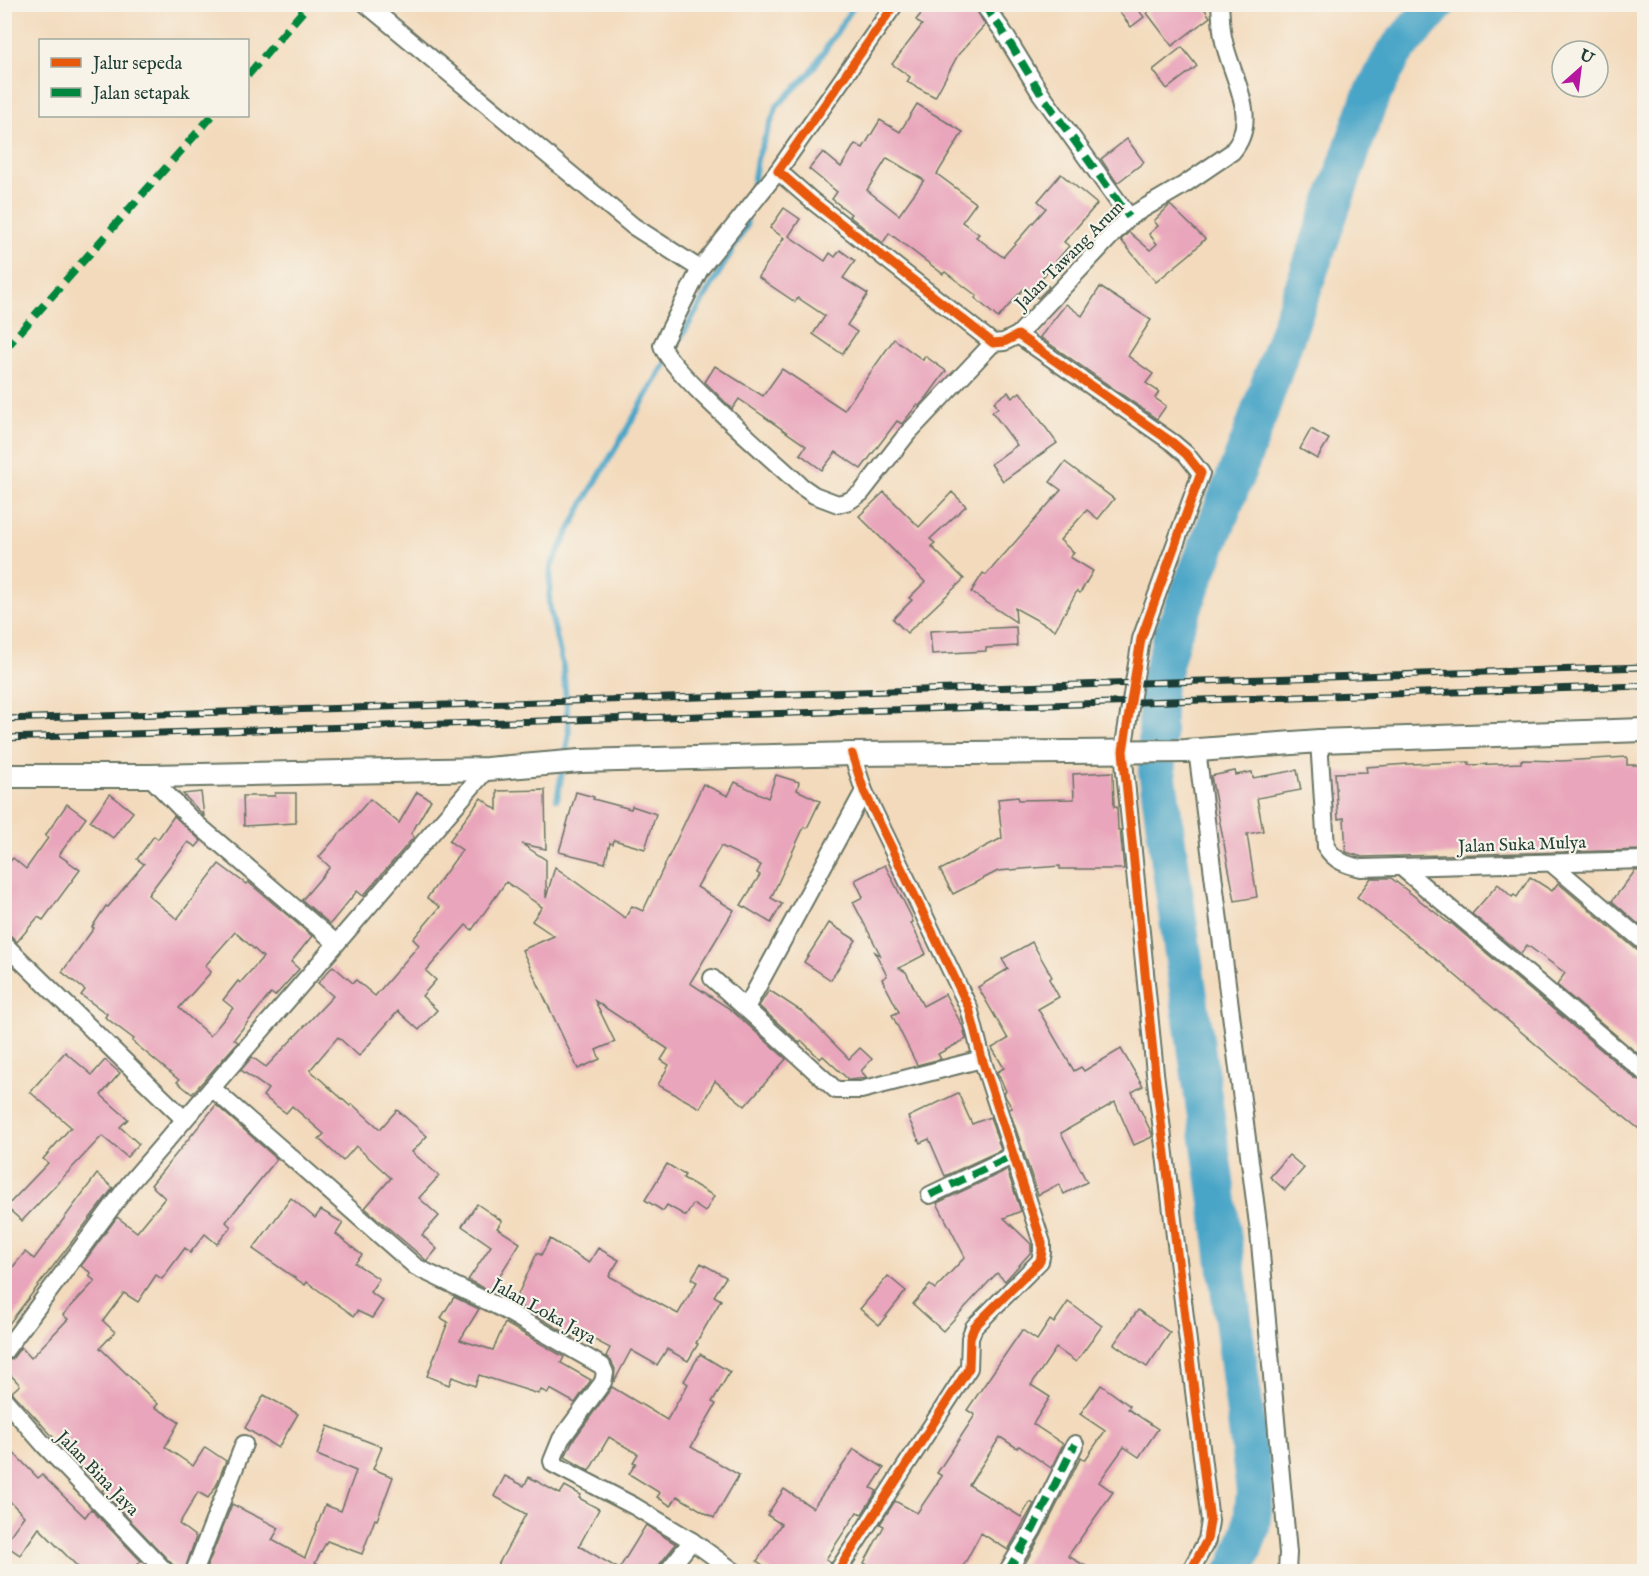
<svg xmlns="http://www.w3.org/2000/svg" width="1649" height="1576" font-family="'IM FELL English',serif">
<rect width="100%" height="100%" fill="#f7f3e8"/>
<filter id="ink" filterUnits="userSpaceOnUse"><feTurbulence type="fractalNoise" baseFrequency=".0167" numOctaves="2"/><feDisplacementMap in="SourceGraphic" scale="12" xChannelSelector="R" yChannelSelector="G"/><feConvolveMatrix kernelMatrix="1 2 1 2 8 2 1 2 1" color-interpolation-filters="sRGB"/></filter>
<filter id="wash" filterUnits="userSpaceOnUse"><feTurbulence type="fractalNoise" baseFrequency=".008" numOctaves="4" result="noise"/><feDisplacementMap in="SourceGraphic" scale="24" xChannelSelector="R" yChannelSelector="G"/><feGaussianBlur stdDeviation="1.35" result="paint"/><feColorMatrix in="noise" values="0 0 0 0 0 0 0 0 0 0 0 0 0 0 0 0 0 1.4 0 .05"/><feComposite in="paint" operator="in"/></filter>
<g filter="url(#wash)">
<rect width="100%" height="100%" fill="#f3dabc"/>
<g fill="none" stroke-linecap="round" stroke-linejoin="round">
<g stroke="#49a5c7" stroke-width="6">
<path d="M751 197 757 159 777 106 810 73 855 4"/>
<path d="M565 757 569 733 563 667 549 604 551 566 585 500 746 227 747 219"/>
<path d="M557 799 563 767"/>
</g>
<path stroke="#49a5c7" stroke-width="38" d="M1233 1572 1237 1567 1251 1528 1255 1492 1220 1216 1157 771V690L1172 636 1250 439 1369 101 1394 53 1437 4"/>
</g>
<g id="blocks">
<g fill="#e9a5bb" fill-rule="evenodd">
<path d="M929 4H973L985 25 958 55 935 97 907 82 910 77 892 64 922 25 916 20Z"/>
<path d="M1113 4H1134L1144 17 1131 27Z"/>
<path d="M1158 4H1201L1210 17 1172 46 1147 13Z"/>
<path d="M1182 47 1197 66 1167 89 1153 70Z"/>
<path d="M917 104 963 132 937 174 976 203 962 222 979 234 976 237 1003 257 1046 208 1038 201 1061 174 1097 204 1064 242 1069 246 1041 279 1049 287 1038 298 1025 287 998 318 975 298 977 296 945 272 943 274 889 233 883 243 849 216 851 214 832 199 837 192 809 169 823 152 841 167 855 144 863 148 880 120 900 132ZM887 158 924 180 899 215 867 190Z"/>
<path d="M1127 139 1144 162 1117 183 1101 159Z"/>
<path d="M1170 205 1205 239 1190 254 1156 282 1121 240 1129 232 1150 250 1157 244 1149 234 1158 226 1154 221Z"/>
<path d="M784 208 800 219 789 236 825 261 830 253 835 257 840 250 855 261 843 278 868 294 847 325 857 332 842 354 813 334 825 316 798 298 795 302 758 277 784 238 770 228Z"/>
<path d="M1100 287 1151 320 1128 356 1153 374 1146 383 1159 392 1155 398 1166 406 1157 419 1040 337 1066 304 1082 316Z"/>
<path d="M894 339 923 360 925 356 946 371 927 397 919 406 917 405 902 424 897 421 861 469 836 452 822 470 800 454 806 446 739 399 732 409 705 382 715 366 763 396 782 369 844 410Z"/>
<path d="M1008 392 1012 398 1020 392 1057 443 1003 481 991 464 1017 445 992 412 998 408 994 402Z"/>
<path d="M1311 429 1329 439 1317 459 1300 449Z"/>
<path d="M1065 462 1114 499 1098 519 1087 510 1060 540 1074 553 1070 557 1093 571 1080 593 1077 591 1055 630 1015 608 1016 622 971 592 983 573 986 575 1061 490 1050 482Z"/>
<path d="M884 492 919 527 952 492 966 506 930 539 935 543 931 546 964 579 907 633 893 619 912 600 909 598 925 582 859 516Z"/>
<path d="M1016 627 1017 646 986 648V651L932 654 930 631Z"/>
<path d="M1627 757V765H1644V850L1362 857 1346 852 1344 818 1338 819 1335 773 1367 772 1366 767 1408 764 1469 762V765L1521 763V760L1562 761Z"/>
<path d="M1297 770 1301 790 1257 798 1263 831 1247 834 1257 897 1235 901 1211 776 1235 771 1236 775 1252 772 1253 778Z"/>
<path d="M1113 772 1114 807H1117L1118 830H1120L1124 869H1060V866L998 871 953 894 940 870 1002 838 998 799 1018 797 1019 800 1074 799 1073 774Z"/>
<path d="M776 775 799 782 797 790 820 801 807 828 804 827 771 898 782 904 771 923 741 905 760 875 757 873 761 865 721 846 697 887 734 910 690 983 730 1009 786 1059 745 1106 715 1081 700 1108 658 1085 669 1065 661 1060 668 1049 595 1001 615 1042 596 1050 600 1059 578 1069 522 950 554 936 532 921 542 907 506 882 472 930 466 925 426 971 436 980 422 996 437 1010 419 1030 398 1011 359 1056 338 1037 310 1070 350 1106 352 1104 380 1129 397 1110 427 1136 412 1152 439 1176 419 1198 439 1216 422 1235 437 1249 427 1261 365 1208 391 1178 356 1146 343 1161 319 1139 324 1134 292 1106 286 1113 263 1096 268 1089 241 1070 252 1057 266 1067 333 996 318 983 333 966 353 983 356 980 375 996 419 945 413 939 440 907 427 898 462 850 449 841 481 798 497 810V791L545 790 546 849 522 844 546 860V898L555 867 625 918 632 906 643 911 703 784 728 796 735 782 768 798Z"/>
<path d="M201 792 204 816 183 794Z"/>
<path d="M417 792 431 800 411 834 414 837 363 896 357 891 330 924 302 900 330 867 319 857 370 799 399 823Z"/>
<path d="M576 792 594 797 593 799 631 809 632 806 656 814 645 849 614 840 613 844 610 843 605 863 559 852Z"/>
<path d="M275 793H296V823L244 826 243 796H275Z"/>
<path d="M110 794 133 812 113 838 90 821Z"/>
<path d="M67 804 86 818 59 855 80 870 43 920 38 917 17 942 11 936 4 934V868L13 858 26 869 48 838 45 836Z"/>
<path d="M174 816 201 841 196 847 188 842 148 895 177 919 219 864 246 884 248 882 312 936 291 962 299 969 275 996 271 993 234 1039 238 1042 192 1094 177 1082 179 1080 132 1041 134 1039 105 1017 107 1014 81 995 85 990 62 972 94 928 92 927 106 906 108 907 144 864 137 859 154 836 158 839ZM235 932 263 957 240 983 238 981 223 1000 233 1008 210 1036 179 1008 211 972 205 966Z"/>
<path d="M885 865 911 916 913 922 911 923 926 954 899 968 906 972 923 1006 945 994 963 1027 966 1039 938 1054 941 1059 917 1065 892 1015 899 1012 882 979 887 976 875 952 881 956 853 902 863 897 855 880Z"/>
<path d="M1644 870V929L1612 901 1635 871Z"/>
<path d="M1530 877 1552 891 1558 883 1637 950 1644 952V1059L1557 985 1565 973 1527 945 1521 954 1472 914 1498 884 1512 897 1514 895 1517 897Z"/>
<path d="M1371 878H1391L1450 924 1451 923 1637 1080 1644 1082V1133L1567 1071 1442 964 1357 897Z"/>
<path d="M829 923 856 940 831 980 804 962Z"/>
<path d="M1032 942 1052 977 1049 979 1059 997 1038 1009 1074 1071 1081 1067 1084 1071 1121 1049 1143 1086 1132 1092 1152 1134V1137L1134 1145 1115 1102 1061 1133 1087 1182 1064 1194 1059 1184 1038 1195 1009 1109 1012 1108 1006 1098 1004 1093 1006 1091 997 1072 1004 1068 992 1048 1008 1039 978 987 1008 969 1002 959Z"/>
<path d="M769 990 804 1013 849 1059 860 1048 872 1059 861 1071 867 1078 849 1080 823 1056 820 1059 802 1041 800 1043 759 1006Z"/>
<path d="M65 1052 92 1075 105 1060 120 1073 101 1095 128 1119 120 1127 139 1144 127 1157 102 1136 22 1221 6 1207 48 1163 43 1159 71 1127 30 1092Z"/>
<path d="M958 1093 972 1124 990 1117 1001 1150 945 1176 929 1139 920 1143 908 1117Z"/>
<path d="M216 1105 277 1159 226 1222 231 1227 217 1244 205 1234 190 1253 185 1248 162 1279 156 1275 138 1302 124 1293 103 1321 115 1332 100 1348 158 1404 155 1407 179 1422 165 1447 193 1466 205 1447 226 1461 216 1486 208 1498 198 1492 179 1524 196 1537 184 1572H182L174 1566 102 1491 106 1486 85 1472 12 1392 20 1385 4 1368V1362L12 1359 21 1347 31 1358 68 1319 63 1315 95 1281 89 1276 91 1273 81 1266 117 1217 137 1232 165 1198 151 1185Z"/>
<path d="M1289 1155 1304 1168 1285 1190 1270 1177Z"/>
<path d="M667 1164 685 1175 683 1178 714 1196 705 1212 693 1204 686 1216 667 1205 663 1211 645 1200Z"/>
<path d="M1007 1170 1021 1211 1004 1218 1031 1244V1252L1005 1281 997 1273 943 1331 913 1304 930 1285 935 1289 965 1257 937 1203Z"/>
<path d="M97 1174 113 1188 5 1329 7 1331 4 1334V1278L25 1252 34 1259Z"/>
<path d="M291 1198 315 1218 321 1210 343 1223 336 1234 362 1255 355 1263 379 1279 370 1292 383 1301 372 1318 357 1311 354 1316 307 1282 305 1285 253 1249Z"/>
<path d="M477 1204 502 1221 497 1228 520 1243 490 1291 468 1280 491 1246 462 1226Z"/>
<path d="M550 1239 589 1263 598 1248 619 1260 609 1276 678 1314 697 1282 691 1279 701 1263 726 1277 714 1296 721 1300 696 1343 698 1344 688 1361 667 1349 657 1365 631 1350 614 1382 615 1369 611 1361 606 1356 610 1348 576 1330 573 1337 514 1303 537 1253 541 1255Z"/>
<path d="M888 1276 906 1291 879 1325 860 1309Z"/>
<path d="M454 1297 479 1309 460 1340 493 1350 505 1323 564 1357 561 1363 591 1380 575 1403 550 1389 548 1393 541 1390 539 1394 479 1375 475 1386 452 1377 449 1385 427 1376 448 1322 441 1318Z"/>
<path d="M1068 1302 1102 1326 1076 1362 1056 1348 1031 1385 1050 1397 1033 1424 1063 1444 1051 1468 1019 1446 1017 1448 1000 1437 969 1485 1021 1517 1030 1502 1034 1504 1008 1550 981 1533 960 1572H879L864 1563 884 1526 880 1524 895 1501 917 1513 942 1476 937 1473 975 1415 967 1410 1022 1330 1037 1340 1050 1320 1054 1323Z"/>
<path d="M1138 1310 1170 1333 1147 1367 1114 1344Z"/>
<path d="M700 1354 730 1372 712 1402 716 1404 691 1447 739 1475 714 1518 677 1496 671 1506 657 1497 660 1493 629 1474 636 1463 633 1462 638 1454 609 1437 589 1471 565 1457 572 1442 612 1387 667 1420 688 1384 684 1381Z"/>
<path d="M1101 1385 1130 1406 1128 1409 1158 1429 1139 1457 1124 1447 1099 1482 1113 1492 1068 1556 1096 1572H1020L1042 1534 1081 1457 1085 1460 1105 1431 1080 1414Z"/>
<path d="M264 1395 298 1414 278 1448 245 1428Z"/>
<path d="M328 1426 382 1447 373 1469 393 1477 377 1520 375 1519 362 1554 327 1541 315 1563 330 1572H205L232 1504 279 1528 272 1540 305 1558 325 1505 341 1511 356 1471 317 1455Z"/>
<path d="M4 1443 38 1478 42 1475 85 1517 91 1509 141 1561 131 1572H83L39 1528 20 1555 4 1544 24 1516 4 1495Z"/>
<path d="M854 1449 884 1468 871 1488 877 1491 862 1514 857 1512 826 1559 831 1562 827 1572H773L757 1561 781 1524 767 1515 784 1489 813 1508Z"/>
<path d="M505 1476 524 1486 529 1477 560 1494 565 1486 581 1495 579 1498 599 1509 579 1546 619 1569 646 1525 676 1544 659 1565 657 1572H494L526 1514 494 1496Z"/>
</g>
</g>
</g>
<g filter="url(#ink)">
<use href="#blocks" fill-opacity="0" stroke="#697464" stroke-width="1.5"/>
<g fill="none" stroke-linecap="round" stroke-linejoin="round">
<defs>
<g id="minor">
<path d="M366 4 633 226 700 269"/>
<path d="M895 4 778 171 810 199 993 343 1004 342 1018 335 1173 443 1186 454 1201 473 1141 639 1123 751 1155 1073 1210 1521 1207 1540 1190 1572"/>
<path d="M983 4 1002 30 1041 94 1129 217"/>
<path d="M778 171 700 269 662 345C667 369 777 463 801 486L814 495 838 504 849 501 861 493 907 434 993 343"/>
<path d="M1018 335 1129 217 1182 186 1232 152C1262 117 1230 76 1223 37 1221 26 1221 15 1220 4"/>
<path d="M1319 741 1326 847C1334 860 1346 865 1361 868L1644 860"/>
<path d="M1197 750 1259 1232 1288 1553 1287 1572"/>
<path d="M149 776 190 818 336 943"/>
<path d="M1551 863 1644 942"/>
<path d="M1401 867 1644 1072"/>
<path d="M4 944 184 1119"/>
<path d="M712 978 836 1090H861L982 1059"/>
<path d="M746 1008 864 791"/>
<path d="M212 1088 416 1267 499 1307 602 1366 605 1373 603 1382 561 1439 552 1461 553 1464 634 1506 692 1541 735 1572"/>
<path d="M930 1195 1014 1155"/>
<path d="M4 1352 129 1184 487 769"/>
<path d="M4 1399 45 1446 166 1572"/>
<path d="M194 1572 244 1444"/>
<path d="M667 1572 692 1541"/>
<path d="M837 1572 969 1368 970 1338 974 1327 1040 1261 1042 1252V1243L982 1059 969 1008 864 791 852 754"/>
<path d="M1007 1572 1033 1529 1075 1444"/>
</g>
<path id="secondary" d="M4 776H149L487 769 580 761 852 754 1185 751 1319 741 1644 730"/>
</defs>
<use href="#minor" stroke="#697464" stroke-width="20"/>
<use href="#secondary" stroke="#697464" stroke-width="26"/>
<use href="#minor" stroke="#fff" stroke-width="16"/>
<use href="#secondary" stroke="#fff" stroke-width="22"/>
<defs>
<g id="rail">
<path d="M4 719 1644 667"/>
<path d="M4 738 1644 686"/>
</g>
</defs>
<use href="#rail" stroke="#1f3d34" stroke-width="7"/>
<use href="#rail" stroke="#f7f3e8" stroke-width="4.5" stroke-dasharray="14" stroke-linecap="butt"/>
<g stroke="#00873e" stroke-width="8" stroke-dasharray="15 8" stroke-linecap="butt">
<path d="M983 4 1002 30 1041 94 1129 217"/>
<path d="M248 75 309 4"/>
<path d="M4 350 212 116"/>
<path d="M930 1195 1014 1155"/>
<path d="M1007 1572 1033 1529 1075 1444"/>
</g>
<defs>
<g id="cycleway">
<path d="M895 4 778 171 810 199 993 343 1004 342 1018 335 1173 443 1186 454 1201 473 1141 639 1123 751 1155 1073 1210 1521 1207 1540 1190 1572"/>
<path d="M837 1572 969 1368 970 1338 974 1327 1040 1261 1042 1252V1243L982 1059 969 1008 864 791 852 754"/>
</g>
</defs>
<use href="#cycleway" stroke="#f7f3e8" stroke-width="13"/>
<use href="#cycleway" stroke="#e8590c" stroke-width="9"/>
</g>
</g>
<g text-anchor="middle" stroke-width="4.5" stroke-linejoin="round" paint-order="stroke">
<g font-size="18" fill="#1f3d34" stroke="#f7f3e8">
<text transform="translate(1069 255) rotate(-45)" y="6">Jalan Tawang Arum</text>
<text transform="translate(1522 844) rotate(-2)" y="6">Jalan Suka Mulya</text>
<text transform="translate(544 1311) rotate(29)" y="6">Jalan Loka Jaya</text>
<text transform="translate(98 1473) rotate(46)" y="6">Jalan Bina Jaya</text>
</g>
</g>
<rect width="1649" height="1576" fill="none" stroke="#f7f3e8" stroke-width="24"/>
<rect x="39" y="39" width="210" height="78" fill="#f7f3e8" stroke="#a1aaa0" stroke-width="1.5"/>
<rect x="51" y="58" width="30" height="9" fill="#e8590c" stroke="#a1aaa0" stroke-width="1.5"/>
<text x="93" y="69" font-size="18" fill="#1f3d34">Jalur sepeda</text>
<rect x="51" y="88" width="30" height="9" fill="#00873e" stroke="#a1aaa0" stroke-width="1.5"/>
<text x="93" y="99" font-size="18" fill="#1f3d34">Jalan setapak</text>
<g transform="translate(1580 69) rotate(28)"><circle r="28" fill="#f7f3e8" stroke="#a1aaa0" stroke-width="1.5"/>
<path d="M0-4.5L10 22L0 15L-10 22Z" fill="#b5179e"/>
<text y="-9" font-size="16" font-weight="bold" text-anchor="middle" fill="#1f3d34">U</text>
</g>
</svg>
